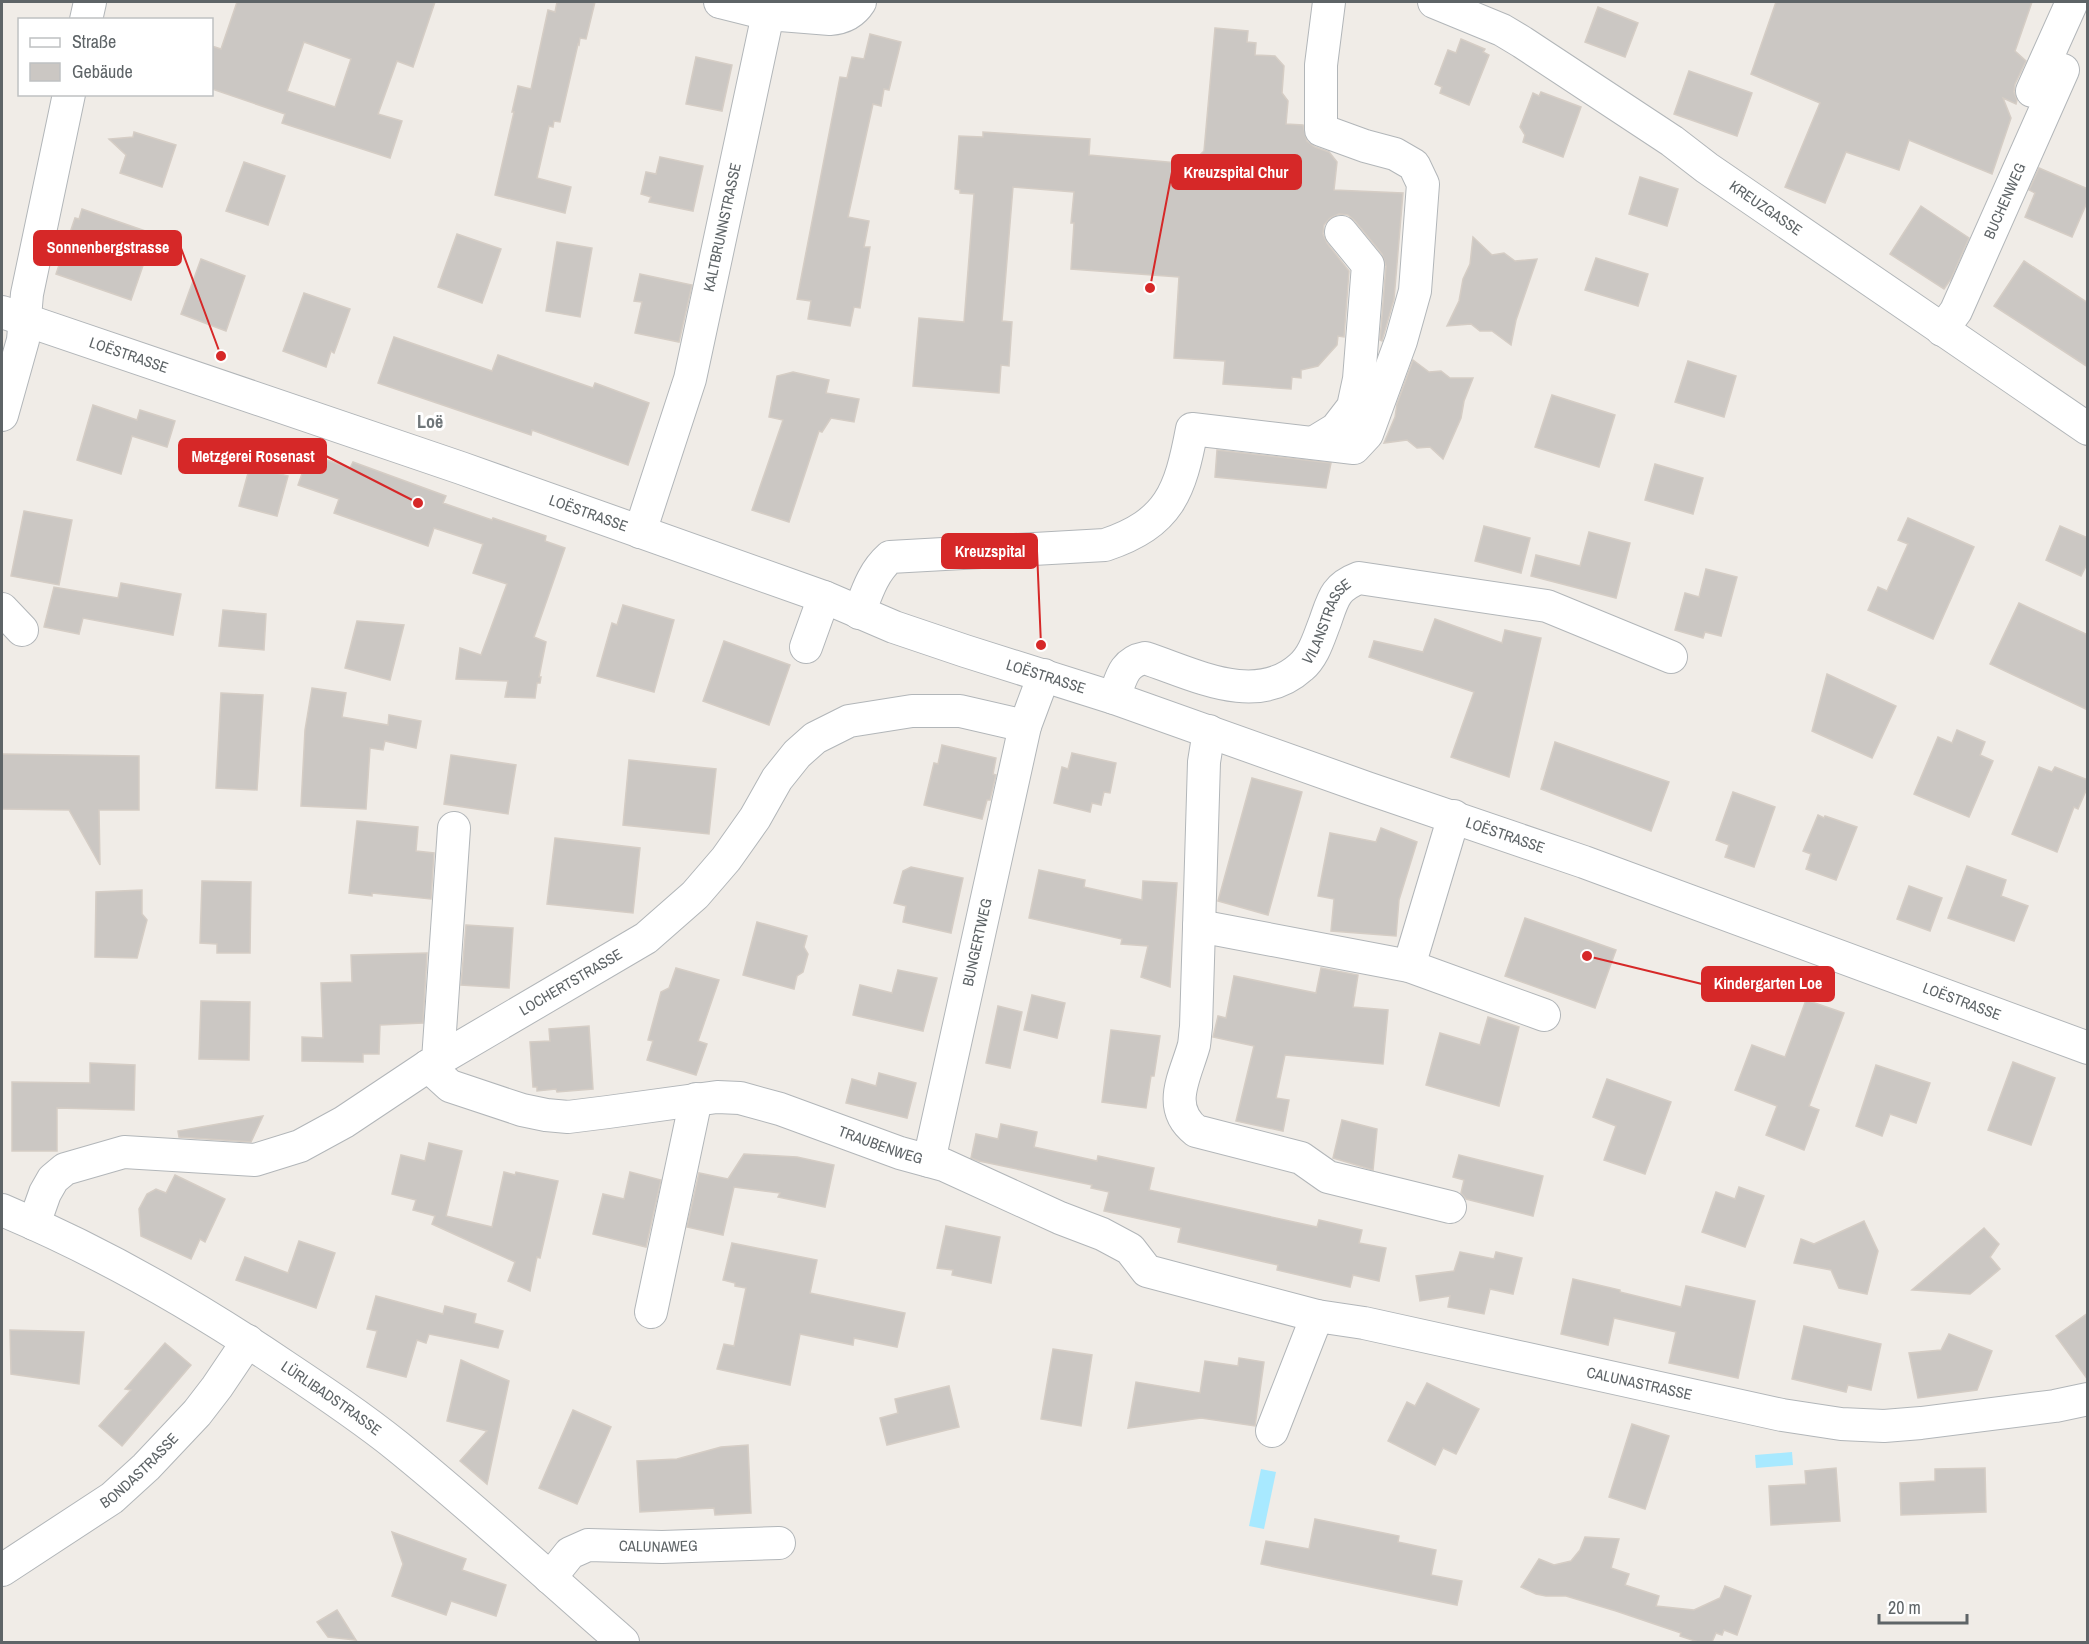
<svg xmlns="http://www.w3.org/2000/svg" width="2089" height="1644" font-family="'Archivo Narrow',sans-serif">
<rect width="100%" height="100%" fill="#f0ece7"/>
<g fill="#a8e9ff">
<path d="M1792 1452 1793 1465 1756 1468 1755 1455Z"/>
<path d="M1261 1469 1276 1472 1264 1529 1249 1526Z"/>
</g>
<g fill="#cbc7c3" stroke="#d5cdc5" stroke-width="1.5" fill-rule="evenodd">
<path d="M237 2H435L413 67 397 61 378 114 402 121 390 158 282 123 285 114 212 89V46L221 49ZM304 42 351 59 335 107 287 91Z"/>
<path d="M557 2H595L586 39 580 38 579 45 578 44 560 122 554 121 553 127 549 126 537 178 571 187 565 213 495 195 514 112H512L518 86 531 89 548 10 555 12Z"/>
<path d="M1776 2H2032L2015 51 2026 61 2015 84 2014 92 2017 100 2016 104 2003 98 2011 118 1992 174 1909 140 1899 170 1846 152 1825 203 1785 187 1820 103 1751 74Z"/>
<path d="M1598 7 1638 23 1625 57 1585 42Z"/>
<path d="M1215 28 1248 31 1247 42 1256 43 1255 55 1275 56 1284 66 1282 93 1288 101 1286 124 1303 125 1307 141 1315 147 1329 152 1337 162 1334 190 1403 193 1394 299 1382 341 1380 340 1386 266 1382 254 1355 221 1348 215 1339 214 1330 218 1324 225 1323 234 1327 243 1349 271 1344 337 1338 336 1337 345 1318 366 1301 370V378L1292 377 1291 389 1223 384 1225 361 1174 358 1179 277 1071 269 1074 223H1071L1074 192 1013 187 1002 321 1012 322 1009 366 1001 365 999 393 913 386 919 318 964 322 974 194 960 193V190L955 189 959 136 983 137V132L1090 139 1089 155 1190 164 1204 151Z"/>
<path d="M870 34 901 42 889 90 884 89 881 106 873 104 848 217 869 221 864 247H870L860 308 854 307 850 326 808 319 811 301 797 299 840 77 847 78 852 57 864 59Z"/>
<path d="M1461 39 1485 49 1483 52 1489 55 1469 105 1440 93 1442 87 1435 84 1448 50 1456 53Z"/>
<path d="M696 57 732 65 722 111 686 104Z"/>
<path d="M1689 71 1752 93 1737 136 1674 114Z"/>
<path d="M1541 92 1581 107 1563 157 1523 142 1525 135 1520 127 1533 93 1539 96Z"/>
<path d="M134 132 176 145 162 187 120 173 126 155 109 139 133 137Z"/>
<path d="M660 157 703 166 693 211 649 202 651 197 641 194 646 172 656 174Z"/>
<path d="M244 162 285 176 268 225 226 211Z"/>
<path d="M2039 168 2088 189V200L2072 237 2025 217 2035 193 2029 190Z"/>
<path d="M1640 177 1678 189 1667 226 1629 214Z"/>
<path d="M1921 206 1969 238 1951 279 1944 289 1890 254Z"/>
<path d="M82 209 154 234 131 300 56 274 75 218 79 219Z"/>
<path d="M457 234 501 249 482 303 438 287Z"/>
<path d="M1473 237 1492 255 1504 253 1515 261 1537 259 1516 320 1511 345 1492 331H1480L1471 324 1447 326 1459 301 1463 279 1470 264Z"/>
<path d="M557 242 592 248 580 317 546 311Z"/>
<path d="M1596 258 1648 274 1638 306 1585 290Z"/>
<path d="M201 259 245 276 226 331 181 314Z"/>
<path d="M2024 261 2088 303V367L1994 306Z"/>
<path d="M640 274 692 285 679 342 635 333 642 302 634 301Z"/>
<path d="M304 293 350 309 334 353 331 351 326 367 283 351Z"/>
<path d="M394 337 492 371 498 355 593 388 595 383 649 403 628 465 532 430 531 435 378 383Z"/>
<path d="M1413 360 1429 372 1441 371 1450 378H1473L1464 401 1461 418 1443 459 1430 447 1417 448 1407 440 1384 443 1395 417 1397 404Z"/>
<path d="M1688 361 1736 376 1724 417 1675 402Z"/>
<path d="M793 372 829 380 826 393 859 399 854 422 831 418 822 432 819 431 789 522 752 510 783 420 769 417 777 376Z"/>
<path d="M1552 395 1615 415 1599 467 1535 447Z"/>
<path d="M93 405 137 420 140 410 175 421 167 447 132 436 121 474 77 460Z"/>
<path d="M1217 450 1331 463 1326 488 1215 477Z"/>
<path d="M309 454 350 468 353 462 446 496 443 503 492 520 493 518 546 536 545 541 565 548 534 637 546 642 539 677H541L540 683H537L535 698 505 697 508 681 456 679 460 648 481 655 507 584 473 573 483 544 434 528 428 546 334 513 339 499 298 485Z"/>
<path d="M1655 464 1703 478 1693 514 1645 500Z"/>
<path d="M250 466 288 476 277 516 239 506Z"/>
<path d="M24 511 72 520 59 585 11 576Z"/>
<path d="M1908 518 1974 547 1933 639 1868 610 1878 587 1887 591 1908 544 1898 540Z"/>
<path d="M1484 526 1530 538 1521 573 1475 561Z"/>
<path d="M2060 526 2088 538V562L2081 576 2046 560Z"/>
<path d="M1589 532 1630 543 1616 598 1531 576 1536 555 1580 566Z"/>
<path d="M1706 569 1737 577 1721 636 1705 632 1703 638 1675 630 1685 593 1699 597Z"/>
<path d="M121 583 181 594 173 635 83 618 79 634 44 627 54 587 118 598Z"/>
<path d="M2019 603 2088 635V710L1990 664Z"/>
<path d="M623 605 674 620 654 692 597 676 612 623 617 625Z"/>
<path d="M223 610 266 614 264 650 219 646Z"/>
<path d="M1435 619 1502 643 1505 630 1541 638 1509 777 1451 757 1474 692 1369 657 1374 641 1423 652Z"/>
<path d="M357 621 404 625 390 680 345 668Z"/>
<path d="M724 641 790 665 769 725 703 701Z"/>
<path d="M1827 674 1896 706 1872 758 1812 731Z"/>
<path d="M312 688 346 693 342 717 388 725 389 715 421 721 416 748 385 741 383 750 370 748 366 809 301 806 305 730Z"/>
<path d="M221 693 263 695 257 790 216 788Z"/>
<path d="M1957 730 1985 742 1980 755 1993 761 1969 817 1914 794 1938 737 1952 743Z"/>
<path d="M1555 742 1669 782 1651 831 1541 789Z"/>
<path d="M942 745 996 758 993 774 996 775 990 800H987L982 819 924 805 934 763 938 764Z"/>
<path d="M1072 753 1116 763 1110 793 1104 792 1101 805 1092 803 1090 812 1054 803 1062 767 1068 769Z"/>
<path d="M2 754 139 756V810H99L100 865 69 810 2 809Z"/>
<path d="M451 755 516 765 508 814 444 804Z"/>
<path d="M629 760 716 769 709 834 623 825Z"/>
<path d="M2039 767 2052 772 2055 767 2088 780V786L2078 809 2074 807 2057 852 2012 834Z"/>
<path d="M1252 778 1302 792 1268 915 1218 901Z"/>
<path d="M1733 792 1775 807 1754 867 1725 857 1729 845 1716 840Z"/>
<path d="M1818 815 1824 818 1825 816 1857 827 1836 880 1806 869 1811 854 1803 851Z"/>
<path d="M357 821 418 827 416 851 434 853 431 899 372 893V896L349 893Z"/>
<path d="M1381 828 1417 842 1399 900 1396 936 1331 931 1334 899 1318 896 1330 833 1376 842Z"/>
<path d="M555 838 640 848 633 913 547 904Z"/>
<path d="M1967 866 2006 880 2001 896 2028 906 2014 941 1948 918Z"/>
<path d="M911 867 963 878 951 933 903 922 906 906 894 903 903 871Z"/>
<path d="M1039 870 1085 880 1084 887 1142 900 1143 881 1177 883 1170 987 1141 977 1148 946 1121 944 1122 939 1029 918Z"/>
<path d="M202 881 251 882 250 953H217V944L200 943Z"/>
<path d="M1909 886 1942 898 1930 931 1897 919Z"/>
<path d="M142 890V914L147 920 137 958 95 957 96 892Z"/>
<path d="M1525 918 1616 950 1595 1008 1505 976Z"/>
<path d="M757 922 807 936 804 947 808 954 803 972 797 976 794 989 743 975Z"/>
<path d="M466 925 513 928 509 988 461 985Z"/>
<path d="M427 953 423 1023 380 1025 379 1054H363V1062L302 1061V1037L323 1038 321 983 352 982 351 955Z"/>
<path d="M676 968 719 980 698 1041 707 1044 696 1075 647 1060 653 1041 648 1040 661 992 669 988Z"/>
<path d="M1321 968 1358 975 1353 1007 1388 1010 1383 1064 1285 1055 1276 1098 1289 1100 1283 1131 1236 1121 1254 1046 1213 1037 1218 1016 1226 1018 1234 976 1316 993Z"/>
<path d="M898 970 937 978 923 1031 853 1015 860 985 892 993Z"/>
<path d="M1032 995 1065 1003 1057 1038 1024 1030Z"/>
<path d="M1806 1000 1844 1013 1809 1106 1819 1110 1804 1150 1766 1135 1777 1106 1735 1090 1752 1045 1785 1057Z"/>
<path d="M201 1001 250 1002 249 1060 199 1059Z"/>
<path d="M998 1006 1022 1012 1010 1068 986 1063Z"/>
<path d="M1488 1017 1519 1027 1499 1106 1426 1085 1440 1033 1480 1045Z"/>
<path d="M589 1026 593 1089 557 1092 556 1089 537 1091V1087H533L530 1042 550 1041 549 1029Z"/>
<path d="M1111 1030 1160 1036 1154 1076H1151L1146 1108 1102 1102Z"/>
<path d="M2013 1062 2055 1078 2031 1145 1988 1130Z"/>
<path d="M90 1063 135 1065 134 1110 57 1108V1151H12V1082L90 1083Z"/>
<path d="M1876 1065 1930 1083 1916 1123 1890 1114 1882 1136 1856 1126Z"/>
<path d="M879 1073 916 1083 907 1118 846 1103 852 1079 876 1086Z"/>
<path d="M1607 1079 1671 1102 1645 1174 1604 1160 1616 1126 1593 1117Z"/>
<path d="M263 1116 251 1142 179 1137 178 1131Z"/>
<path d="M1342 1120 1377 1129 1373 1170 1333 1158Z"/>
<path d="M1001 1124 1037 1132 1034 1147 1097 1161 1098 1156 1154 1168 1149 1190 1317 1227 1319 1220 1362 1230 1359 1243 1386 1248 1379 1281 1353 1275 1350 1287 1277 1270 1278 1265 1178 1242 1181 1228 1104 1211 1109 1192 1091 1188 1092 1185 979 1161 971 1158 976 1134 998 1139Z"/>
<path d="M429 1143 462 1151 446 1216 492 1227 504 1172 515 1175 516 1172 558 1181 540 1258 537 1257 530 1291 508 1281 515 1262 432 1224 435 1216 413 1210 416 1200 392 1194 401 1155 425 1161Z"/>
<path d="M744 1154 797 1157 834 1165 825 1207 778 1197 780 1193 734 1187 723 1235 687 1227 699 1173 728 1179Z"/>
<path d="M1459 1155 1543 1176 1533 1216 1466 1199 1461 1193 1464 1180 1453 1177Z"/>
<path d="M630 1172 661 1180 646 1247 593 1234 603 1194 624 1199Z"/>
<path d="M175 1175 225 1199 205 1242 200 1239 191 1259 141 1236 139 1209 147 1194 156 1189 166 1193Z"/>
<path d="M1739 1187 1764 1196 1745 1247 1702 1232 1716 1192 1735 1199Z"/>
<path d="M1864 1221 1878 1251 1867 1294 1839 1288 1831 1270 1794 1263 1801 1239 1814 1244Z"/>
<path d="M946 1226 1000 1237 991 1283 952 1275 953 1270 937 1268Z"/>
<path d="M1984 1228 1999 1244 1990 1257 2000 1269 1970 1294 1912 1290Z"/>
<path d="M299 1241 335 1253 316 1308 236 1280 245 1257 288 1273Z"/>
<path d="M732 1243 817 1260 810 1293 905 1313 897 1347 854 1338 853 1345 800 1334 790 1385 717 1369 724 1344 734 1346 746 1288 735 1286V1283L723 1280Z"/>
<path d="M1460 1252 1494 1259 1496 1252 1522 1258 1513 1294 1490 1289 1484 1314 1448 1307 1450 1296 1420 1301 1416 1276 1454 1271Z"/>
<path d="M1573 1279 1620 1290V1292L1681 1307 1686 1286 1755 1301 1738 1378 1669 1363 1676 1332 1614 1318 1608 1345 1561 1334Z"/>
<path d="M376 1296 443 1314 445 1306 476 1314 474 1323 503 1331 498 1348 429 1334 426 1343 417 1340 406 1377 367 1367 377 1331 367 1329Z"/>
<path d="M2088 1313V1380L2056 1336Z"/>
<path d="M1804 1326 1881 1344 1871 1390 1848 1385 1846 1392 1792 1379Z"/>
<path d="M10 1330 84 1332 79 1384 11 1374Z"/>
<path d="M1949 1334 1992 1351 1977 1390 1918 1398 1909 1353 1941 1350Z"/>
<path d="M165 1343 191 1365 122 1446 99 1426 131 1390 125 1389Z"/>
<path d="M1053 1349 1092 1355 1081 1426 1041 1419Z"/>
<path d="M1239 1358 1264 1362 1255 1426 1201 1418 1128 1428 1136 1382 1200 1393 1205 1361 1238 1366Z"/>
<path d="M461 1360 509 1381 487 1484 460 1461 487 1431 447 1421Z"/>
<path d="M1427 1383 1479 1409 1456 1454 1443 1448 1435 1465 1388 1441 1407 1402 1415 1406Z"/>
<path d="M949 1386 959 1427 887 1445 880 1418 898 1413 895 1399Z"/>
<path d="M573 1410 611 1427 577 1504 539 1488Z"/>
<path d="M1632 1424 1669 1436 1645 1509 1609 1497Z"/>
<path d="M748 1445 751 1513 715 1515 714 1508 640 1512 637 1461 677 1459 721 1447Z"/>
<path d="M1836 1468 1840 1521 1771 1525 1769 1486 1806 1484 1805 1471Z"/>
<path d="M1985 1468 1986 1512 1901 1515 1900 1483 1935 1481V1469Z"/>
<path d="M1315 1519 1399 1536 1398 1542 1436 1550 1431 1575 1462 1581 1457 1605 1261 1564 1266 1541 1309 1549Z"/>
<path d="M392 1532 466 1559 462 1570 506 1585 496 1616 451 1601 446 1615 392 1596 403 1564Z"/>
<path d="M1585 1537 1619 1539 1611 1568 1629 1574 1625 1585 1659 1596 1656 1606 1694 1610 1720 1598 1725 1586 1751 1596 1737 1635 1724 1630 1722 1635 1716 1633 1712 1642H1698L1680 1636 1681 1633 1616 1611 1566 1596H1546L1536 1594 1521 1587 1539 1559 1554 1565 1571 1561 1580 1550Z"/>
<path d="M337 1610 356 1640 328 1637 317 1622Z"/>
</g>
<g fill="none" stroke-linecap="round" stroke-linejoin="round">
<defs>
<g id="minor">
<path d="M720 2 768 14"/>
<path id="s1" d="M1434 2 1502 30 1522 42 1672 141 1707 168 2088 429"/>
<path d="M86 20 90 2"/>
<path d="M2032 91 2072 2"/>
<path id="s2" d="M2 312 461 468 824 597 894 627 965 651 1114 698 1367 788 1584 862 2088 1048"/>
<path id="s3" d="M1942 330 1956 311 2063 70"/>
<path d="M2 415 23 340 27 294 69 94"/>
<path d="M1313 443 1336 429 1353 407 1359 379 1368 265 1341 232"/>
<path id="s4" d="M640 532 690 379 768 14 830 19C844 18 853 13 860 2"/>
<path d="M2 609 22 630"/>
<path d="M859 613C867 592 873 572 890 557L1105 545C1170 523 1180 492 1192 429L1354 448 1367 434 1401 341 1415 291 1423 184 1414 165 1395 154 1365 146 1321 130V65L1329 2"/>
<path d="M806 647 824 597"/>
<path id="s5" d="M1114 698C1121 679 1123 662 1145 658 1194 674 1256 708 1301 667 1314 656 1319 637 1325 622 1333 599 1335 587 1359 578L1547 606 1671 657"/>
<path d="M1209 731 1204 762 1196 1027C1195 1033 1195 1039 1194 1045 1186 1075 1165 1107 1196 1131L1301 1158 1328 1177 1450 1207"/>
<path d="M1199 926 1409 966 1544 1015"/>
<path d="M1409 966 1454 816"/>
<path d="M438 1060 454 828"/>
<path id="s6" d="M428 1066 450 1086 522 1110 546 1115 568 1117 608 1112 717 1097 740 1098 780 1109 900 1153 944 1165 1060 1218 1102 1234 1130 1249 1147 1271 1317 1316"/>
<path id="s7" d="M929 1161 1025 726"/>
<path id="s8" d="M2 1210C100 1251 194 1305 283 1365 322 1391 361 1417 397 1446 475 1509 548 1577 623 1642"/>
<path id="s9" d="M34 1224 45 1193 53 1179 65 1169 124 1152 255 1160 300 1146 344 1122 428 1066 646 938 695 895 726 859 755 818 777 779 797 754 815 738 849 721 912 711H960L1025 726 1044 675"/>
<path d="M651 1312 696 1099"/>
<path id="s10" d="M1272 1431 1317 1316 1364 1323 1782 1415 1841 1424 1884 1426 1921 1423 2055 1406 2088 1399"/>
<path id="s11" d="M2 1570 112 1498 146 1467 197 1413 217 1387 248 1341"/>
<path id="s12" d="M550 1578 570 1553 588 1545 662 1547 779 1543"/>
</g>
</defs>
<use href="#minor" stroke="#b2b6b9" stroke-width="34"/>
<use href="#minor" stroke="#fff" stroke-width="32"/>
</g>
<g text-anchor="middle" stroke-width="6" stroke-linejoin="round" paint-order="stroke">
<g font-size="15" fill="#5e6467" stroke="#fff">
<text dy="5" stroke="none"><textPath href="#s3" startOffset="144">BUCHENWEG</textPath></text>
<text dy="5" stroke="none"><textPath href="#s1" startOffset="392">KREUZGASSE</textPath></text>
<text dy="5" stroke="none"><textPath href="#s4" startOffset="316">KALTBRUNNSTRASSE</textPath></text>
<text dy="5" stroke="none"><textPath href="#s2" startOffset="134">LOËSTRASSE</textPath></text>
<text dy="5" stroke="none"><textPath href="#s2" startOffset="620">LOËSTRASSE</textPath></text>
<text dy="5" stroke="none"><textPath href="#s5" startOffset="272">VILANSTRASSE</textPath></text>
<text dy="5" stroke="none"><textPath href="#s2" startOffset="1106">LOËSTRASSE</textPath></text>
<text dy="5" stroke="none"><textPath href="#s2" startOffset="1592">LOËSTRASSE</textPath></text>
<text dy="5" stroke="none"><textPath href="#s7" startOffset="224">BUNGERTWEG</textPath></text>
<text dy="5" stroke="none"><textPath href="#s9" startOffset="621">LOCHERTSTRASSE</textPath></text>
<text dy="5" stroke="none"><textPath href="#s2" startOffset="2078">LOËSTRASSE</textPath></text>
<text dy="5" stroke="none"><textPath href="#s6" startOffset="474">TRAUBENWEG</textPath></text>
<text dy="5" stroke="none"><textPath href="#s10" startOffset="453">CALUNASTRASSE</textPath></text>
<text dy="5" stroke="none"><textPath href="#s8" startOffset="380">LÜRLIBADSTRASSE</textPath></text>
<text dy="5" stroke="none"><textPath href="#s11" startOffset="170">BONDASTRASSE</textPath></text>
<text dy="5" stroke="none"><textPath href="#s12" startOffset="122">CALUNAWEG</textPath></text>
</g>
<g font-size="18" font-weight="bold" fill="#6f7679" stroke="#fff">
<text x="430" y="428">Loë</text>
</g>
</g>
<path fill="none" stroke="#d62828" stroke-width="2" d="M1150 288L1172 172M221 356L181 248M418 503L326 456M1041 645L1037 551M1587 956L1702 984"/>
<g fill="#d62828" stroke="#fff" stroke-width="2">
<circle cx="1150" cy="288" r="6"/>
<circle cx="221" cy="356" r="6"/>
<circle cx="418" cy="503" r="6"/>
<circle cx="1041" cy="645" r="6"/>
<circle cx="1587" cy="956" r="6"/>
</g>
<g fill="#d62828" stroke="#d62828" stroke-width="2">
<rect x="1172" y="155" width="129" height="34" rx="6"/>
<rect x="34" y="231" width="147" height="34" rx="6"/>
<rect x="179" y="439" width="147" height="34" rx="6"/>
<rect x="942" y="534" width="95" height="34" rx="6"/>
<rect x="1702" y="967" width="132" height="34" rx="6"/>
</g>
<g font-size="16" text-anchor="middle" font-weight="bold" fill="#fff">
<text x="1236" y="178">Kreuzspital Chur</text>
<text x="108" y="253">Sonnenbergstrasse</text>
<text x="253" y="462">Metzgerei Rosenast</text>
<text x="990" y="557">Kreuzspital</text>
<text x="1768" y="989">Kindergarten Loe</text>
</g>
<rect width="2089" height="1644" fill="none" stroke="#5e6467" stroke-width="6"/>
<rect x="18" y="18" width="195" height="78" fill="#ffffff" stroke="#bfc1c2" stroke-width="1.5"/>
<rect x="30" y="38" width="30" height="9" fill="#ffffff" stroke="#bfc1c2" stroke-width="1.5"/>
<text x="72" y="48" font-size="18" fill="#5e6467">Straße</text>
<rect x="30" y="63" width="30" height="18" fill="#cbc7c3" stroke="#bfc1c2" stroke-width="1.5"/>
<text x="72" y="78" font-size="18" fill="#5e6467">Gebäude</text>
<path d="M1879 1614v9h88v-9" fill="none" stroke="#5e6467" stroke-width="3"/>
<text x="1888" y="1614" font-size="18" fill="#5e6467" stroke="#ffffff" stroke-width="4.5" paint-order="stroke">20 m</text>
</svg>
